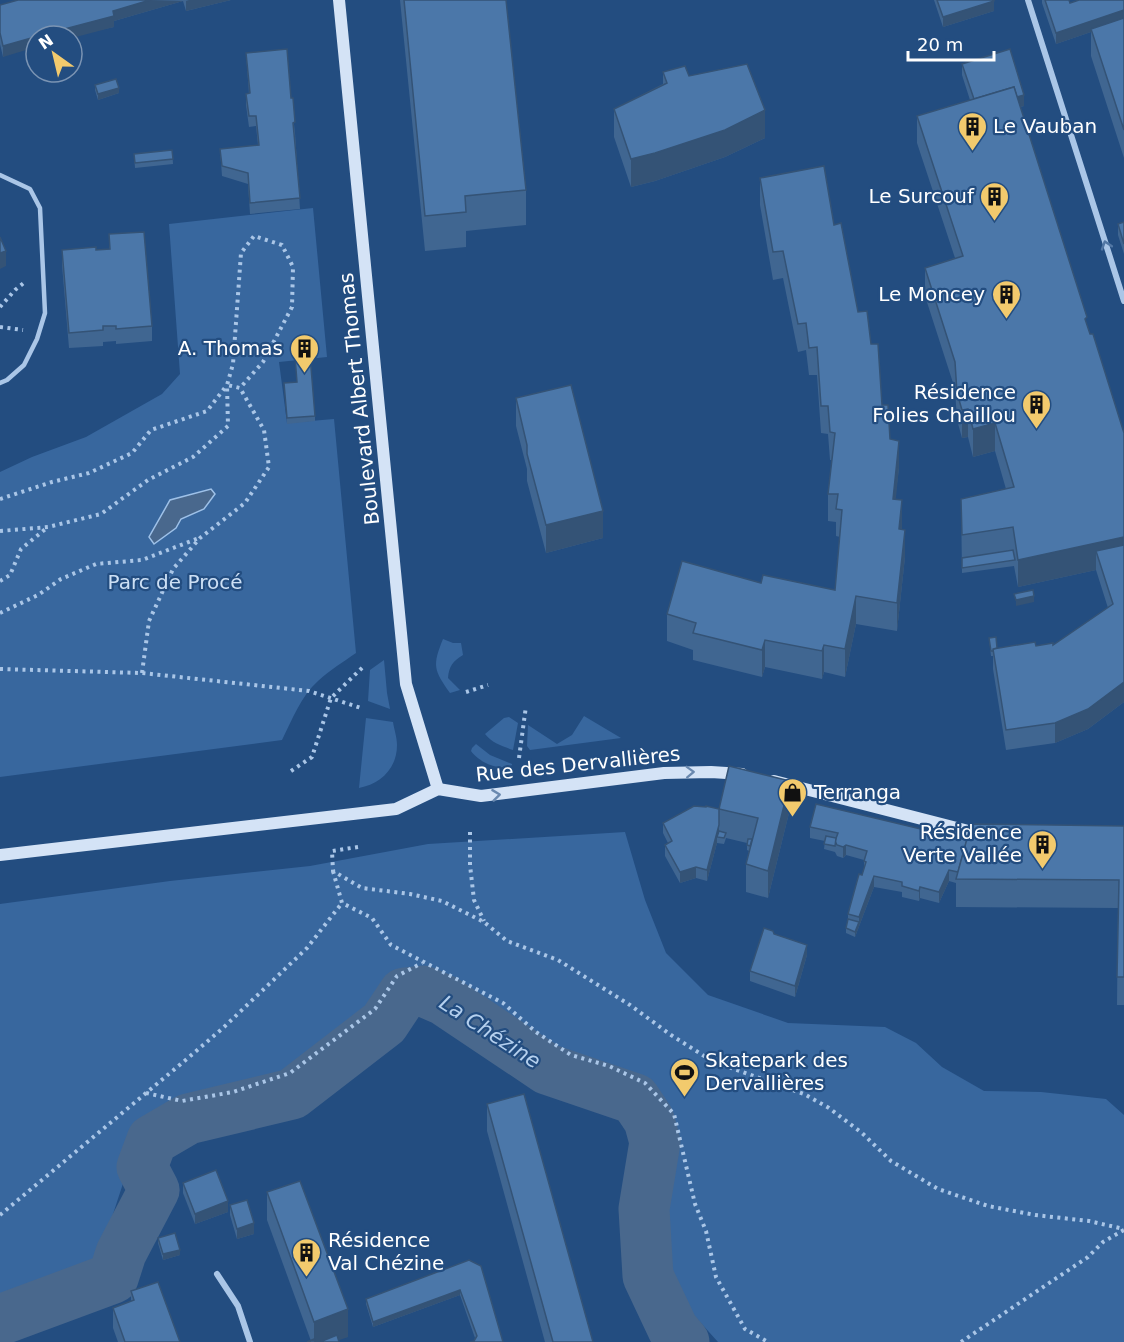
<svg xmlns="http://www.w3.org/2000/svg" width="1124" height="1342" font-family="'DejaVu Sans',sans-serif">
<rect width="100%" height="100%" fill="#234d80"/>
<g fill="#38679e">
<path d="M313 208 327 357 279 362 287 423 334 419 356 653C343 662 330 670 318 681 301 696 292 720 282 740L0 777V472L32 457 86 437 162 394 180 374 169 224Z"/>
<path d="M443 639 453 643H461L463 655C453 661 449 666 448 678L460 690 450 693C434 670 432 666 443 639Z"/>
<path d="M384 660 387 693 390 709 368 701 370 670Z"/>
<path d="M584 716 621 738 530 750 527 746 528 725 557 744 572 735Z"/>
<path d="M509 717 518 723 513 750C502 746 492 743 485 734L504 718Z"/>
<path d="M366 718 393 722C394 729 397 737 397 745 397 769 380 784 359 788Z"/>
<path d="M476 744 490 755 512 764V765C499 772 479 762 471 751L472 748Z"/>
<path d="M625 832 645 900 666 953 708 995 788 1023 885 1027 916 1043 942 1067 984 1091 1041 1092 1106 1099 1124 1115V1342H718L664 1282 665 1162 658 1113 628 1089 551 1060 498 1022 436 982 406 973 377 1017 293 1080 217 1105 155 1119 132 1156 96 1266 0 1301V904L170 881 310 866 428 844Z"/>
</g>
<path fill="#49688d" stroke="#9ec1e8" stroke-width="1.5" d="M211 489 215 494 204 509 181 519 176 528 154 544 149 537 170 500Z"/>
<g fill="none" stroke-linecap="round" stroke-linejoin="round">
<path stroke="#49688d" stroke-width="51" d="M0 1320 113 1278 121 1253 154 1190 142 1167 152 1140 188 1119 292 1094 384 1023 404 993 423 991 444 1000 547 1069 635 1099 649 1120 655 1142 644 1209 648 1276 673 1329 684 1342"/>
<g stroke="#aac6e7" stroke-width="4" stroke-dasharray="3 4.5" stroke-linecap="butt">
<path d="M0 307 15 290 25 282"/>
<path d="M0 327 23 330"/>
<path d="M0 499 52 482 89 473 132 453 151 430 207 411 227 385"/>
<path d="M0 531 48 527 101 514 148 480 193 457 228 426 227 385 233 364 241 253 254 236 282 245 293 267 292 307 263 362 240 388"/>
<path d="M0 581 10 575 21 549 48 527"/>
<path d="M0 613 38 595 61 579 96 564 142 560 199 538"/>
<path d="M0 669 142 673 309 691 361 708"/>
<path d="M142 673 149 621 173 569 200 538 245 503 269 467 264 430 240 388 227 385"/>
<path d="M466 692 488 685"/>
<path d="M519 758 526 706"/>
<path d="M291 771 312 757 331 698 365 665"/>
<path d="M470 832V865L474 900 484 921"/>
<path d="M358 847 332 851 333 871 362 888 410 894 442 901 484 922 507 941 558 960 630 1005 671 1035 712 1061 804 1094 829 1108 862 1133 891 1161 938 1189 988 1206 1035 1215 1089 1221 1124 1229"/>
<path d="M333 871 342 903 372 918 391 945 503 1003 536 1032 571 1055 609 1066 645 1083 674 1114 695 1204 706 1231 716 1277 745 1329 768 1342"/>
<path d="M146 1093 182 1101 233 1092 290 1073 375 1009 397 976 422 963"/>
<path d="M0 1215 188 1058 223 1028 307 948 342 903"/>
<path d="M961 1342 1088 1257 1103 1242 1124 1230"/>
</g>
<path stroke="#aac6e7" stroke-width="4.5" d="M0 175 30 189 40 208 45 313 37 339 24 365 7 380 0 383"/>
<g stroke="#aac6e7" stroke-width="6">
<path d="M1028 0 1124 301"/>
<path d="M217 1274 238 1306 250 1342"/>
</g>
<g stroke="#d4e3f6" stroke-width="12">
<path d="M339 0 406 684 438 789"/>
<path d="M774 781 984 835"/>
<path d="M0 855 396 809 438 789 481 796 664 773 711 772 742 774"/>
</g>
</g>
<g fill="#406691">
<path d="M18 0H231L186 11 183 1 114 21V27L72 36H36L3 57 0 44V5Z"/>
<path d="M400 0H506L526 190V225L466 231V247L425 251Z"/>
<path d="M934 0H994V11L943 27Z"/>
<path d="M1042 0H1069L1070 3 1124 0V158L1091 56V32L1056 44 1042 3Z"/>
<path d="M246 53 291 98 295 133 300 209 250 214 248 184 222 176 220 149 258 145 256 126 249 127 246 105V94H249Z"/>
<path d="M962 64 1024 106 1020 107 1087 327 1124 702 1088 729 1055 743 1006 750 993 669V656H991L989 638 997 648 1053 645 1108 608 1096 570 1018 587 1014 566 962 573 961 499 1006 489 995 451 973 457 968 437 962 438 957 420 955 389 925 296V268L955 258 917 143V116L970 100 962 75Z"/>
<path d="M663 72 689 76 765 138 725 157 655 181 631 187 614 137V109L663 84Z"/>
<path d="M95 85 119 93 98 100 95 90Z"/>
<path d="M172 150 173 164 135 168 134 154Z"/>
<path d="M760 178 834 225 858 312 871 344 882 405 890 439 899 468 895 499 902 529 905 557 897 631 856 624 845 677 824 672 822 679 765 667 762 677 693 660V650L667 641V614L761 583 835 590 840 537 836 536V522L828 521V494L832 460H830L828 434 821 433 817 375H809L806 350 798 352 783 278 773 280 760 205Z"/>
<path d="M1124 222V254L1118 235V224Z"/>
<path d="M109 234 152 326V341L116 344V341L103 342V346L69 348 62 265V250H96L109 249Z"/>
<path d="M284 383 315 416V421L287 424Z"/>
<path d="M516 398 603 538 546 553 527 481V469L516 426Z"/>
<path d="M719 809H790L768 898 746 892V864L749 851 747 850V843L726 838 724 844 717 843 707 881 696 878 680 883 665 856V845L668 843 663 833V823Z"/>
<path d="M1124 826V1005H1117L1118 908 956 907V883L949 881 939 903 920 898 919 901 902 897V892L874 887 855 937 846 933V928L848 919V914L864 871V860L846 855 843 858 837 856 835 852 824 849 825 841 810 838V827L967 840Z"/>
<path d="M774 934 807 955 795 997 750 981V971Z"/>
<path d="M487 1104 593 1342H545L487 1131Z"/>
<path d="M183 1183 228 1212 195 1224 183 1193Z"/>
<path d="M267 1192 348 1337 311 1341 267 1220Z"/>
<path d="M230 1205 254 1234 237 1239 230 1215Z"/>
<path d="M158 1238 180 1255 163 1260 158 1243Z"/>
<path d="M469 1260 503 1342 474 1341 475 1338 460 1295 373 1327 366 1304V1299Z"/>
<path d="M131 1291 180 1342H118L113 1328V1308L131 1301Z"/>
</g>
<g fill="#345376">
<path d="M150 0 183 1 114 21V27L72 38V36H57V31L113 11Z"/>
<path d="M189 0H231L186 11V1Z"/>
<path d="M994 1V11L943 27V17Z"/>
<path d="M1124 10V21L1091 29V32L1056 44V33Z"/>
<path d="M56 28V36H38L42 32Z"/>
<path d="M36 36V47L3 57V46Z"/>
<path d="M119 88V93L98 100V94Z"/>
<path d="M1024 95V106L1012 109 1010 99Z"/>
<path d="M765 110V138L725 157 655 181 631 187V159Z"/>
<path d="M6 251V266L0 269V253Z"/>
<path d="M968 409V437L962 438V410Z"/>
<path d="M995 423V451L973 457V429Z"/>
<path d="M899 441V468L893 527V499Z"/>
<path d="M902 500V528L899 557V529Z"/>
<path d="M603 511V538L546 553V525Z"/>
<path d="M905 530V557L897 631V603Z"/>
<path d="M1124 537V564L1096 551V570L1018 587V560Z"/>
<path d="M856 596V624L845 677V649Z"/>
<path d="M1034 596V602L1016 606V600Z"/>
<path d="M765 640V667L762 677V650Z"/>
<path d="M824 645V672L822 679V651Z"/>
<path d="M1124 682V702L1088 729 1055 743V723Z"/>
<path d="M790 781V809L768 898V871Z"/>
<path d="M719 825V836L717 837V843L707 881V870Z"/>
<path d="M846 845V855L843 858V847Z"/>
<path d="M696 867V878L680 883V872Z"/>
<path d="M949 870V881L939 903V892Z"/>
<path d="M874 876V887L855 937V932L859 922V917Z"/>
<path d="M920 887V898L919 901V891Z"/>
<path d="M807 945V955L795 997V986Z"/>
<path d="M228 1201V1212L195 1224V1214Z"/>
<path d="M254 1223V1234L237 1239V1229Z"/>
<path d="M180 1250V1255L163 1260V1254Z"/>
<path d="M460 1290V1295L373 1327V1322Z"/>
<path d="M348 1309V1337L334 1342H314V1322Z"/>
</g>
<g fill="#4b77a9" stroke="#345376" stroke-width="1.5">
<path d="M18 0H150L113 11 114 16 57 31 56 28 42 32V35L3 46 0 33V5Z"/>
<path d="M404 0H506L526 190 465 196 466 212 425 216Z"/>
<path d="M937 0H994V1L943 17Z"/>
<path d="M1045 0H1069L1070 3 1079 0H1124V10L1056 33Z"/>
<path d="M1124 18V130L1091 29Z"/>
<path d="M287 49 291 98H293L295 122 293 123 300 198 250 203 248 173 222 166 220 149 259 145 256 116H249L246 94 250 93 246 53Z"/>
<path d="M1010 49 1024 95 1017 97 1014 87 974 99 962 64Z"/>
<path d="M747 64 765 110 725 130 655 153 631 159 614 109 667 83 663 72 685 66 689 76Z"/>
<path d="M116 79 119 88 98 94 95 85Z"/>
<path d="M1014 87 1087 317 1085 319 1090 334H1093L1124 433V537L1018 560 1013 527 962 535 961 499 1014 487 995 423 973 429 968 409 962 410 957 393 955 362 925 268 963 256 917 116Z"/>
<path d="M172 150 173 159 135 163 134 154Z"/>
<path d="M824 166 834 225 841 223 858 312 867 311 871 344H878L882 405H888L890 439 899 441 893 499 902 500 899 529 905 530 897 603 856 596 845 649 824 645 822 651 765 640 762 650 693 633 696 623 667 614 682 561 761 583 763 575 835 590 842 510 836 509 838 494H828L835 433 830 432 828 406H821L817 347 809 348 806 323 798 324 783 251 773 252 760 178Z"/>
<path d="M1124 222V244L1118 224Z"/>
<path d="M144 232 152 326 116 329V326H103V330L69 333 62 250 96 247V250L110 249 109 234Z"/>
<path d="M0 237 6 251 0 253Z"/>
<path d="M310 355 315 416 287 418 284 383 297 382 295 357Z"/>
<path d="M571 385 603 511 546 525 527 454V445L516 398Z"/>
<path d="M1124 545V682L1088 709 1055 723 1006 730 993 649 1035 642 1036 646 1053 643V645L1113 604 1096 551Z"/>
<path d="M1013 550 1015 560 962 568V558Z"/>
<path d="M1033 590 1034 596 1016 600 1014 594Z"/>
<path d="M996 637 997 648 993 649V651H991L989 638Z"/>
<path d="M729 766 790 781 768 871 746 864 758 818 719 809Z"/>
<path d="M816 804 967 840 958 872 949 870 939 892 920 887 919 891 902 886V882L874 876 859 917 848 914 859 874 862 875 866 862 864 861 867 851 846 845 843 847 837 845 835 841 838 833 810 827Z"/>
<path d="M694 806 706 807V806L719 809V825L707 870 696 867 680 872 665 845 672 841 663 823Z"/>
<path d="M971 824 1124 826V977H1117L1119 880 956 879Z"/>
<path d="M719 831 726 833 724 838 717 837Z"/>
<path d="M826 836 836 838 835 846 824 844Z"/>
<path d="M748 839H752L750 846 747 845Z"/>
<path d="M848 919 859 922 855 932 846 928Z"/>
<path d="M764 928 773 931 774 934 807 945 795 986 750 971Z"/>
<path d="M524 1094 593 1342H553L487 1104Z"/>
<path d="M216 1170 228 1201 195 1214 183 1183Z"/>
<path d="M300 1181 348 1309 314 1322 267 1192Z"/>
<path d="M247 1200 254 1223 237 1229 230 1205Z"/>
<path d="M175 1233 180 1250 163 1254 158 1238Z"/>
<path d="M469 1260 481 1266 503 1342H470L474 1341 477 1336 460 1290 373 1322 366 1299Z"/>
<path d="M158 1282 180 1342H125L113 1308 134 1300 131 1291Z"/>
<path d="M337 1335 339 1342H320Z"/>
<path d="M314 1339 315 1342H307Z"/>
</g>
<defs><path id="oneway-chevron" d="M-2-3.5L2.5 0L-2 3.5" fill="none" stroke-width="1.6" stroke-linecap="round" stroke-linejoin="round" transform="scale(1.5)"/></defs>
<use stroke="#5277a4" href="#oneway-chevron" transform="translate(1106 245) rotate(-108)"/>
<g stroke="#6a89af">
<use href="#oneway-chevron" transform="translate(690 772) rotate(-2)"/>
<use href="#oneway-chevron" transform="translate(496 795) rotate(-7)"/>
</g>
<defs>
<symbol id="building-pin" viewBox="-11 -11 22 30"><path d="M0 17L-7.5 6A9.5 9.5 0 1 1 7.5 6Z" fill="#f2ca6d" stroke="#234d80"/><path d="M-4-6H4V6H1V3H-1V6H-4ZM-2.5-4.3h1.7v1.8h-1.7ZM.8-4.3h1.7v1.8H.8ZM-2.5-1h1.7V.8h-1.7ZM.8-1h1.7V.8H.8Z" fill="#111"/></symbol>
<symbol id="shop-pin" viewBox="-11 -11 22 30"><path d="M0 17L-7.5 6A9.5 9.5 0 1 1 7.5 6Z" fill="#f2ca6d" stroke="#234d80"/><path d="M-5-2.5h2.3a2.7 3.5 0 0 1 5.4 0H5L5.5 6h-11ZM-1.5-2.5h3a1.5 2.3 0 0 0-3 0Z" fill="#111"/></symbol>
<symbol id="stadium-pin" viewBox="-11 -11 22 30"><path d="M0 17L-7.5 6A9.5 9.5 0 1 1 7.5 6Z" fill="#f2ca6d" stroke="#234d80"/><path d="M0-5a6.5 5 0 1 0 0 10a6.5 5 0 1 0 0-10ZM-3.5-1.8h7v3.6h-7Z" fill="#111"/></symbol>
</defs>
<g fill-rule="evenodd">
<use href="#building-pin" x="956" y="110" width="33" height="45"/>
<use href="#building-pin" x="978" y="180" width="33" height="45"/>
<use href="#building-pin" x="990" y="278" width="33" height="45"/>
<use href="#building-pin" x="288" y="332" width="33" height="45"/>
<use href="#building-pin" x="1020" y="388" width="33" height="45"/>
<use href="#shop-pin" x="776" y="776" width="33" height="45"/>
<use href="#building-pin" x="1026" y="828" width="33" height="45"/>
<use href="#stadium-pin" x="668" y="1056" width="33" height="45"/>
<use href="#building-pin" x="290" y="1236" width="33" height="45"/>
</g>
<g text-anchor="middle" stroke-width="4.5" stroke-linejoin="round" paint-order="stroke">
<g font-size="20" fill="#fff" stroke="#234d80" text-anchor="end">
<text x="993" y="133" text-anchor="start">Le Vauban</text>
<text x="974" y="203">Le Surcouf</text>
<text x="985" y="301">Le Moncey</text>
<text x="283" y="355">A. Thomas</text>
<text x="1016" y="399">Résidence<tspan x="1016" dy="23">Folies Chaillou</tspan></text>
<text x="814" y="799" text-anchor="start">Terranga</text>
<text x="1022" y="839">Résidence<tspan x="1022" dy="23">Verte Vallée</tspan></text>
<text x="705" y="1067" text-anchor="start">Skatepark des<tspan x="705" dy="23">Dervallières</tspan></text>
<text x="328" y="1247" text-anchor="start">Résidence<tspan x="328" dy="23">Val Chézine</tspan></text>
</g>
<g font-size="20" fill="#fff" stroke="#234d80">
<text transform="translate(359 399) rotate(-96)" y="7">Boulevard Albert Thomas</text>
<text transform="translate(578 764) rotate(-6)" y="7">Rue des Dervallières</text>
</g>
<g font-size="20" fill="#cde0f5" stroke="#234d80">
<text x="175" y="589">Parc de Procé</text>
</g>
<g font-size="21" font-style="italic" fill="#b5d0ee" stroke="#234d80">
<text transform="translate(490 1032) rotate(33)" y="7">La Chézine</text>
</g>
</g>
<g transform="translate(54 54) rotate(326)"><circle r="28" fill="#234d80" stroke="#7b94b3" stroke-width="1.5"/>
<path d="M0-4.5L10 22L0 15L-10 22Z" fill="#f2ca6d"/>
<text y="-9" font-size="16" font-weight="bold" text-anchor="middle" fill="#ffffff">N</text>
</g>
<path d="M908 51v9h86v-9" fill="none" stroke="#ffffff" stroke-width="3"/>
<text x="917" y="51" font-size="18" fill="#ffffff" stroke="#234d80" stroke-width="4.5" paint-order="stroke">20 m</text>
</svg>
